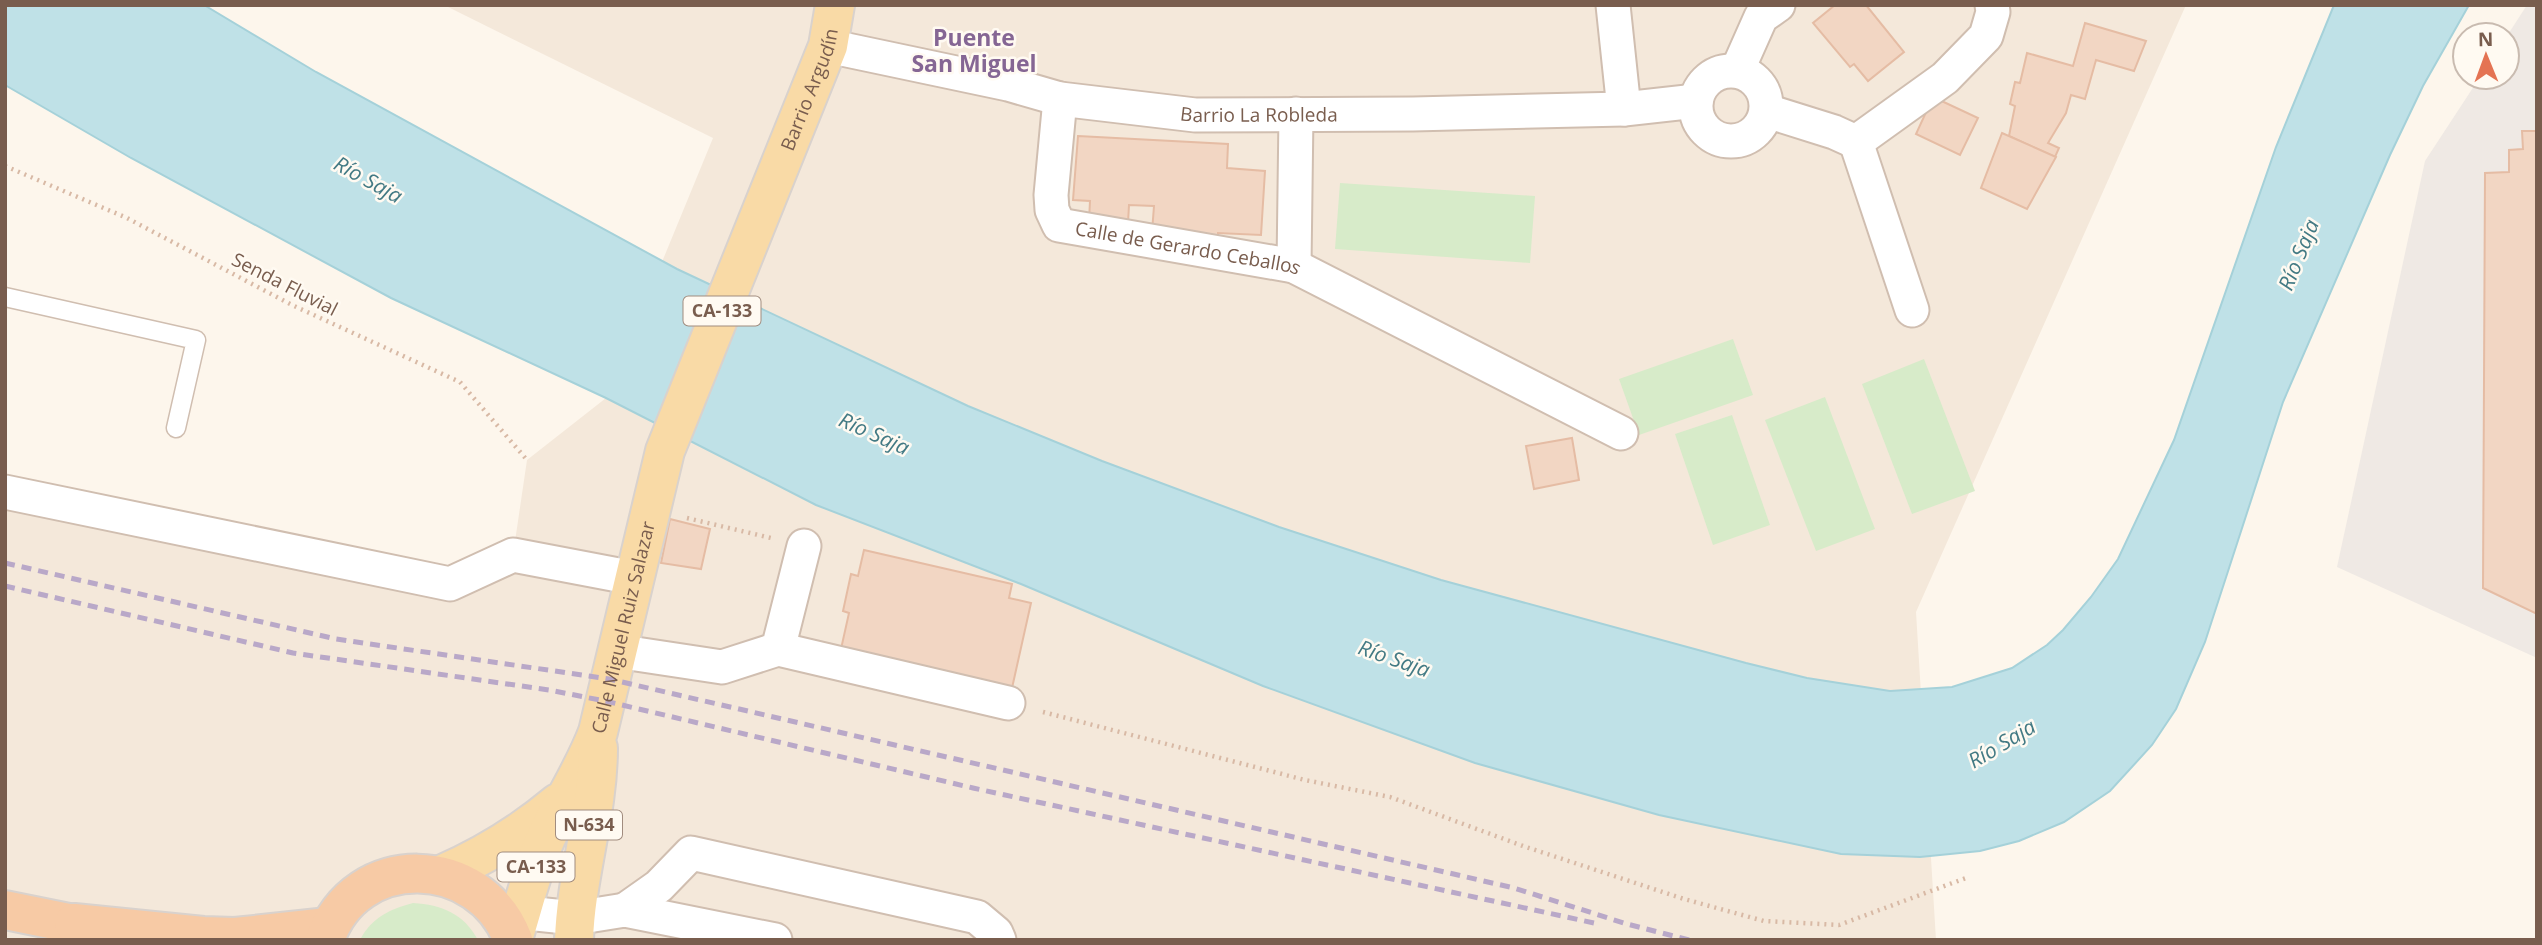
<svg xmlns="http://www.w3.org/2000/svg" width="2542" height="945" font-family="'Open Sans',sans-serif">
<rect width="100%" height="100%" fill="#fdf6ec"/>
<path fill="#f4e8da" d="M444 5H2186L1916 612 1936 940H5V498L450 584 513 555 527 460 606 398 713 138Z"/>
<path fill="#efe9e4" d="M2527 5H2537V658L2337 567 2425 161 2480 77H2507V36Z"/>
<g fill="#d7ebc9">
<path d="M1340 183 1535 196 1530 263 1335 249Z"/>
<path d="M1733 339 1753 395 1639 435 1619 379Z"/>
<path d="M1924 359 1975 491 1912 514 1862 384Z"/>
<path d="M1825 397 1875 529 1816 551 1765 420Z"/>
<path d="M1732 415 1770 525 1713 545 1675 434Z"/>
<path d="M413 903C442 905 463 913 478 940H360C371 918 390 909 413 903Z"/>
</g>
<path fill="#bfe1e7" stroke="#a5d1d9" stroke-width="2" d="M5 5H204L316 72 677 269 968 406 1102 461 1279 527 1441 580 1746 663 1807 678 1890 691 1952 687 2012 668 2047 645 2063 630 2091 597 2118 559 2174 440 2276 147 2334 5H2469L2423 86 2390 155 2283 402 2205 642 2176 709 2152 745 2110 791 2064 822 2019 841 1980 851 1920 857 1841 854 1659 815 1475 763 1263 686 1021 584 816 505 606 398 391 298 131 158 5 85Z"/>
<g fill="#f2d6c3" stroke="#e5bca4" stroke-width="2">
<path d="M1835 5H1866L1904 52 1868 81 1854 64 1850 67 1813 23Z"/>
<path d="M2085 23 2146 41 2134 71 2096 60 2085 99 2071 95 2066 113 2048 143 2059 148 2055 157 2009 136 2015 106 2010 104 2015 82 2020 83 2027 53 2073 66Z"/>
<path d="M1933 97 1978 118 1960 155 1916 134Z"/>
<path d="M2537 114V614L2483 588 2485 173 2509 172V150L2523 149 2522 131H2536Z"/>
<path d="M2002 133 2056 157 2027 209 1981 188Z"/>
<path d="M1078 136 1228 144 1227 168 1265 171 1261 235 1218 233V236L1152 232 1154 206 1129 205 1128 223 1089 221 1090 201 1073 200Z"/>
<path d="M1572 438 1579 480 1534 489 1526 446Z"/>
<path d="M670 519 710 529 701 569 661 563Z"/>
<path d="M864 550 1012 584 1009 598 1031 603 1010 697 839 658 849 613 843 611 851 574 858 576Z"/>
</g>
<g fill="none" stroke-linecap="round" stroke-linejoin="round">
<defs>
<path id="service" d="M5 297 196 340 176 428"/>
<g id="minor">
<path d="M1613 5 1624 109"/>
<path id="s1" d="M828 46 1008 84 1060 99 1195 115 1413 114 1624 109 1696 101"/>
<circle cx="1731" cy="106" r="35"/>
<path d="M1737 71 1761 17 1778 5"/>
<path id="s2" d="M1060 99 1051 195 1052 210 1059 225 1294 266 1621 433"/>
<path d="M1767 111 1834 132 1856 142 1945 78 1986 36 1993 12 1992 5"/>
<path d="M1856 142 1912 310"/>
<path d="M1294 266 1296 114"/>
<path d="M5 492 450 584 513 555 634 578"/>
<path d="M778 649 1008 703"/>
<path d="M616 651 722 667 778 649 804 546"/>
<path d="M497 910 575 918 625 910 775 940"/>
<path d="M625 910 659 886 691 853 977 917 996 933 999 940"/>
</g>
<g id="primary">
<path d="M441 875C485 856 522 833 558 803"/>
<path id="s3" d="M513 939C523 908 530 876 543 845 559 806 583 772 598 732L665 451 828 46 835 5"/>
<path d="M574 940C576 875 598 813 598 748"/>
</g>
<g id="trunk">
<path d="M5 910 99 929"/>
<path d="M74 923 203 936 235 937 319 928 327 927 333 921"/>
<path d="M325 940C355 850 480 853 513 940"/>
</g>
</defs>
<use href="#service" stroke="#d0beb0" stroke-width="21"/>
<use href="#minor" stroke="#d0beb0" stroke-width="37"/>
<use href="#primary" stroke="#d9d2cd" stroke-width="42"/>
<use href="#trunk" stroke="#d9d2cd" stroke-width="42"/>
<g stroke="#d8b9a5" stroke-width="4.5" stroke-dasharray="2 5" stroke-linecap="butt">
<path d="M5 166 127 218 292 305 460 382 527 460"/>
<path d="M687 518 771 538"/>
<path d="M1043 712 1305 780 1390 797 1523 846 1684 899 1764 921 1839 925 1966 878"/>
</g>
<use href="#service" stroke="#fff" stroke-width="18"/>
<use href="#minor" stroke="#fff" stroke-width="33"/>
<use href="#primary" stroke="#f9daa6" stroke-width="38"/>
<use href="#trunk" stroke="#f7caa5" stroke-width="38"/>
<g stroke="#b9a8c8" stroke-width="5" stroke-dasharray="10 7" stroke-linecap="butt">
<path d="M5 563 336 639 609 679 1514 888 1627 924 1689 940"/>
<path d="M5 586 293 653 549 690 605 701 973 788 1594 923"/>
</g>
</g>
<g text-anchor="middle" stroke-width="5" stroke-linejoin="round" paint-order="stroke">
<g fill="#fffaf2" stroke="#a18c7f" stroke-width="2">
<rect x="683.5" y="296.5" width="77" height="29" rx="5"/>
<rect x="556" y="810.5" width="66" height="29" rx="5"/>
<rect x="497.5" y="852.5" width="77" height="29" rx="5"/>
</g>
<g font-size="18" font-weight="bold" fill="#795d4e">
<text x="722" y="317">CA-133</text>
<text x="589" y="831">N-634</text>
<text x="536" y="873">CA-133</text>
</g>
<g font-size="19" fill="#795d4e" stroke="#fffaf2">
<text dy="7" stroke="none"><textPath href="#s3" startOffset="903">Barrio Argudín</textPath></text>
<text dy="7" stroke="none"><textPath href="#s1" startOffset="438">Barrio La Robleda</textPath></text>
<text dy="7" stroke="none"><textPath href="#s2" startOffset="259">Calle de Gerardo Ceballos</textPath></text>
<text transform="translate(285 284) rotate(27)" y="7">Senda Fluvial</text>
<text dy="7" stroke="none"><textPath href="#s3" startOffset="332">Calle Miguel Ruiz Salazar</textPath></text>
</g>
<g font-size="21" font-style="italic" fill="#437a84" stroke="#fffaf2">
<text transform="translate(368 180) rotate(29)" y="7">Río Saja</text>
<text transform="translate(2299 255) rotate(-68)" y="7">Río Saja</text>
<text transform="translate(874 434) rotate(24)" y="7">Río Saja</text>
<text transform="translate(1394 659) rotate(19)" y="7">Río Saja</text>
<text transform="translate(2002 744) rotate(-31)" y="7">Río Saja</text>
</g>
<g font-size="23" font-weight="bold" fill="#856694" stroke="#fffaf2">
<text x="974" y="46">Puente<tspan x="974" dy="26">San Miguel</tspan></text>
</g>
</g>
<rect width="2542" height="945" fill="none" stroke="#795d4e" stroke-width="14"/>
<g transform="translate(2486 56) rotate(359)"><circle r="33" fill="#fffaf2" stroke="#c9bbb0" stroke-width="2"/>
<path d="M0-5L12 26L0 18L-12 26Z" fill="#e47353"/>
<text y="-10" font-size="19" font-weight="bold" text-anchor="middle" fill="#795d4e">N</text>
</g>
</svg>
